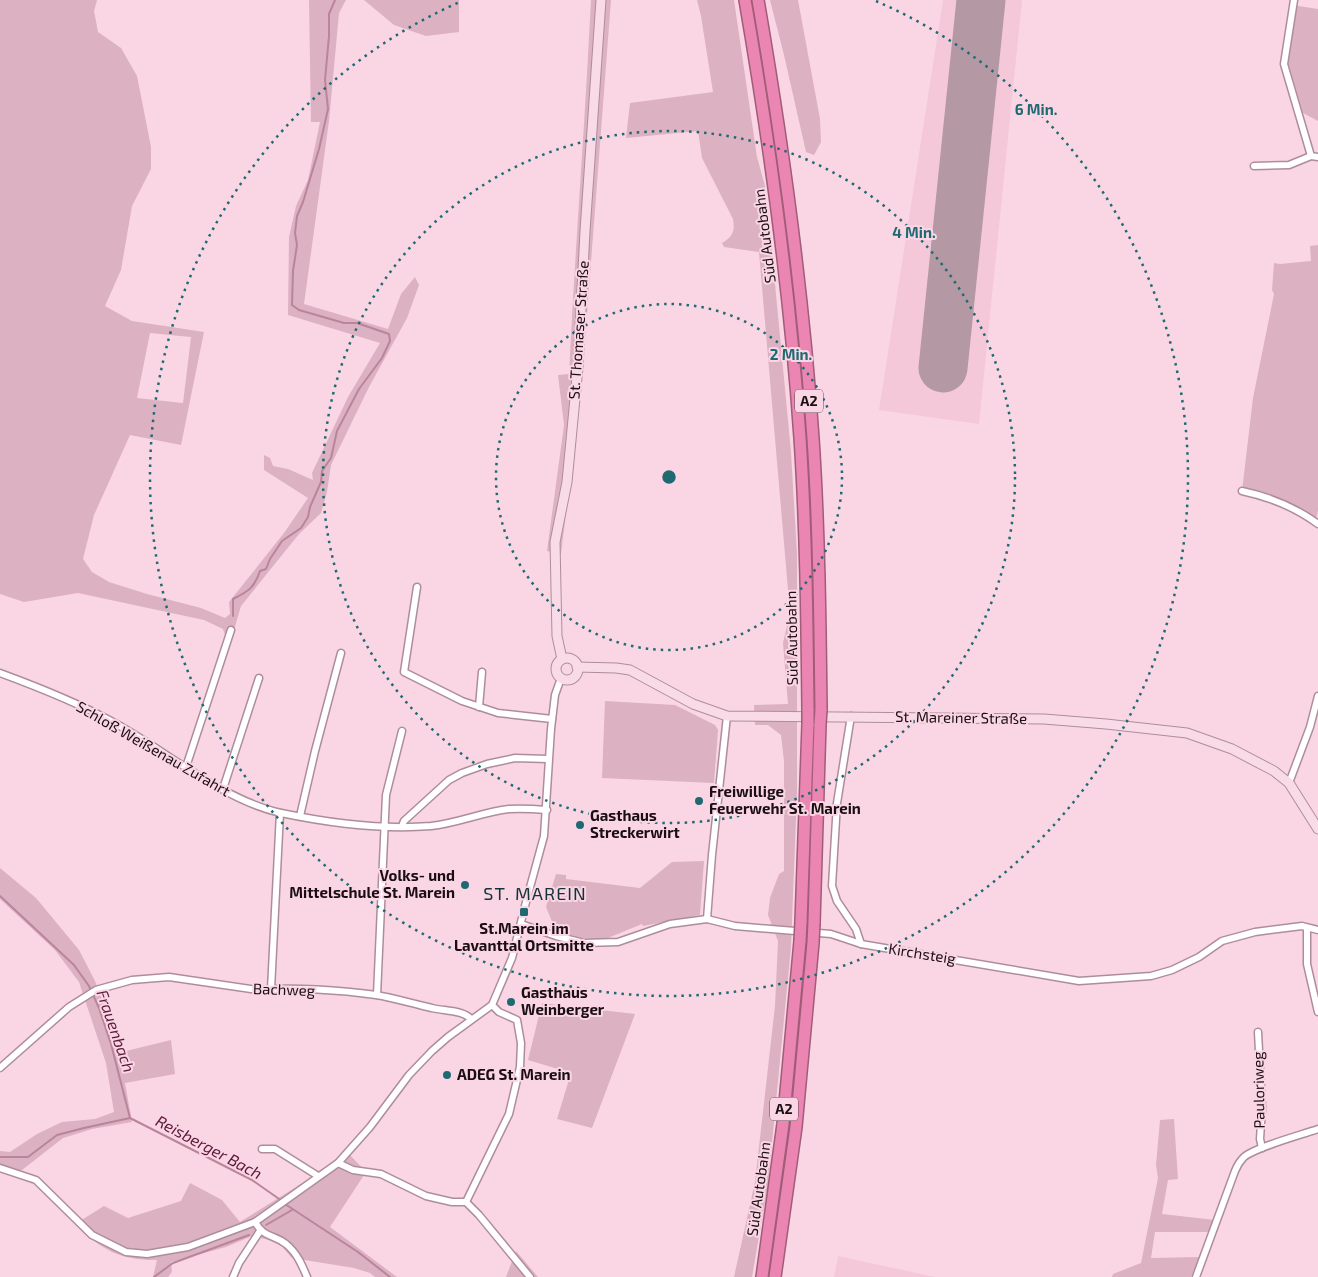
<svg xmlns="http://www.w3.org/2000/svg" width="1318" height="1277" font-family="'Exo 2',sans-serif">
<rect width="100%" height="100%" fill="#fad6e4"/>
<g fill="#f4c8d9">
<path d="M943 0H1022L979 424 879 410Z"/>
<path d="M838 1256 935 1277H834Z"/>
</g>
<g fill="#dcb1c2" fill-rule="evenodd">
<path d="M0 0H97L94 11 98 32 121 48 137 76 151 147V169L132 206 121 270 105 306 132 321 204 332 181 445 130 435 94 515 83 559 92 572 109 582 147 594 201 608 225 618 230 614 229 602 284 533 308 498 264 470V455L270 458 273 466 288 469 313 480 312 473 348 397 380 343 288 315 289 237 296 206 308 180 320 122H311L309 0H346L339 13 329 121 304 304 388 329 401 294 415 277 419 285 407 318 369 387 331 465 327 492 321 513 299 534 241 606 229 647 223 629 204 620 78 593 24 602 0 594ZM150 333 191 337 183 403 137 398Z"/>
<path d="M364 0H459V32L426 36 394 25Z"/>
<path d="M591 0H611L582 380 561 554 547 551 564 425 558 375 569 374C575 249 585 125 591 0Z"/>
<path d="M697 0H734L757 157 765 186 769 221 791 452 797 554V793L791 947 768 1184 752 1277H734L755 1182 775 1006 778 941 768 915 770 898 779 874 784 871V761L781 735 768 725H755L754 705 788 704 783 643 790 613 759 252 724 247 722 243C733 236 735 232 733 219L702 158 698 131 626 138 630 103 713 92 701 16Z"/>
<path d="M770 0H798L820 119 821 142 814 155 806 152 784 55Z"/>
<path d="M1292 5 1318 9V121L1303 113 1285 52Z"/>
<path d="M1318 245V510L1316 520 1242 491 1253 398 1274 294 1272 290 1274 263 1280 264 1311 261 1310 246Z"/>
<path d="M605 701 675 705 715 725 718 730 714 783 602 778Z"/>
<path d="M704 861 700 915 643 926 642 924 603 940 572 937 553 924 546 907 556 874 566 875V879L640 888 672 862Z"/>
<path d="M0 868 36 898 79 950 95 981 122 1052 171 1040 175 1074 125 1083 132 1122 92 1129 63 1138 22 1170 0 1172V1151L10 1152 37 1134 62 1122 95 1119 114 1112 106 1063 79 982 55 950 0 899Z"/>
<path d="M542 1003 635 1014 592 1128 557 1119 571 1073 528 1060Z"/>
<path d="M1174 1119 1178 1179 1168 1180 1162 1214 1215 1220 1210 1232H1155L1151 1258 1200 1257 1191 1277H1112L1113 1274 1141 1263 1158 1178 1156 1165 1160 1120Z"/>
<path d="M349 1154 366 1172 330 1227 397 1277H375L370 1273 354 1268 292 1258 278 1242 252 1236 226 1247 171 1262 172 1272 168 1277H153L157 1260C119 1260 102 1250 76 1225L80 1221 104 1206 128 1218 181 1201 190 1183 222 1200 240 1222Z"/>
<path d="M516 1251 538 1277H506Z"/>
</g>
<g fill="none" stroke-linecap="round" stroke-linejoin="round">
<g stroke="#ba849a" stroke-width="2">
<path d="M233 616V599C249 591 254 588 260 571L266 569 270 559 282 541 301 528 308 517 310 507 321 482 322 471 331 458 337 431 359 389 382 358 390 341 389 334 357 323H344L299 310 292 305 293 271 297 245 295 233 297 216 303 202 319 149 328 109 325 80 329 36V14L335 0"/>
<path d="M0 896 74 965 89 986 99 1008 111 1044 130 1118"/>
<path d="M0 1157H28L57 1135 84 1128 130 1118 252 1180 282 1201"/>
<path d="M285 1204 358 1252 390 1277"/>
<path d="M266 1225 292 1210"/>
<path d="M154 1277 173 1263 249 1235"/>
</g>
<path stroke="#b498a4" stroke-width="49" d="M943 368 981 0"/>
<defs>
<g id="minor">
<path d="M1294 0 1284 64 1311 156 1318 157"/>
<path d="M1254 166 1289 165 1311 156"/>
<path d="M1242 491C1270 497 1295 507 1318 524"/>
<path d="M417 587 404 672 462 701 498 713 552 719"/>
<path d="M0 673C38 687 76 702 111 721 164 749 222 800 281 813 329 823 382 830 431 826 458 823 483 812 509 809 522 808 535 809 547 810"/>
<path d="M479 707 482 672"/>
<path d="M851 716 837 803 832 886 837 901 856 929 861 944"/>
<path d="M186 767 231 630"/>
<path d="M1289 783 1310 727 1318 696"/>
<path d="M223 789 259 678"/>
<path d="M300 816 315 751 341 653"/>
<path d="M402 826 404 821 449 780 462 773 487 764 515 758 548 759"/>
<path d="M707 919 712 855 727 716"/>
<path d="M521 924 556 936 584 943 618 942 670 924 707 919 735 926 831 934 861 944 1079 981 1151 976 1172 970 1199 957 1222 941 1255 932 1302 926 1318 930"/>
<path d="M1307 928V964L1318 1012"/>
<path d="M271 989 280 813"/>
<path d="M377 995 386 795 402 731"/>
<path d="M1258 1032 1262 1108 1260 1139 1262 1148"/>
<path d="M0 1068 69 1007 96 990 132 980 169 977 258 990C293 987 341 990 376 995 395 998 413 1004 432 1008 444 1011 463 1010 471 1019"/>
<path d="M262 1149H275L318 1176"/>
<path d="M338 1163 353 1170 381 1174 426 1196 452 1202H466L479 1215 530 1277"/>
<path d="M0 1168 36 1180 92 1235 126 1252 147 1254 188 1247 255 1222 338 1163 370 1127 409 1075 432 1051 448 1037 492 1005 512 958 526 902 544 836 551 729 555 695 561 678"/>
<path d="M466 1202 509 1114 520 1067 521 1043 517 1020 499 1012 492 1005"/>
<path d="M255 1222C264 1238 273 1234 286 1244 297 1253 302 1265 307 1277"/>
<path d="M233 1277 239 1263 260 1231"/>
<path d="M1196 1277 1235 1171C1237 1166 1240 1161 1244 1157 1256 1147 1301 1135 1318 1129"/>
</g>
<g id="secondary">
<circle cx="567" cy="669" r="11"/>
<path d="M562 659 557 636 555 542 567 482 578 367 585 231 601 0"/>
<path d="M577 667 616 668 630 670 693 704 727 716 1044 719 1106 724 1187 733 1232 749 1274 771 1289 783 1318 829"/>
</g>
<g id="motorway">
<path d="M745 0C770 145 790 291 800 438 806 528 807 619 808 710"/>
<path d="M758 0C783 145 803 291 813 438 819 528 820 619 821 710"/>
<path d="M801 922 808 724"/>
<path d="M814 923 820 724"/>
<path d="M762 1277 783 1124 800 941"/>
<path d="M775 1277 796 1127 813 943"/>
</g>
</defs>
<use href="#minor" stroke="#ae8d9a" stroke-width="9"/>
<use href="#secondary" stroke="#ae8d9a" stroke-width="11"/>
<use href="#motorway" stroke="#a15c7a" stroke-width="14"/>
<use href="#minor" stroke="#fff" stroke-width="6"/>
<use href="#secondary" stroke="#f9dbe8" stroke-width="9"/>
<use href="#motorway" stroke="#ea86b1" stroke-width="11"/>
<defs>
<g id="motorway-bridge">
<path d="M808 724V710"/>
<path d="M820 724 821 710"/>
<path d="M800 941 801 922"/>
<path d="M813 943 814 923"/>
</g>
</defs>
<use href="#motorway-bridge" stroke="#a15c7a" stroke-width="14" stroke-linecap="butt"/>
<use href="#motorway-bridge" stroke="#ea86b1" stroke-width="11"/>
</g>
<g fill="none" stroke="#1f6a72" stroke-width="2.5" stroke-dasharray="2.5 5">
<circle cx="669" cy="477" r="173"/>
<circle cx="669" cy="477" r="346"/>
<path d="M876 1A519 519 0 1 1 462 1"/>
</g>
<g fill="#1f6a72" stroke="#fad6e4" stroke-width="2">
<circle cx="699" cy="801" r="5"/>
<circle cx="580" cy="825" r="5"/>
<circle cx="465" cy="885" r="5"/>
<rect x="519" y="907" width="10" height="10" rx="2.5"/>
<circle cx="511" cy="1002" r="5"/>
<circle cx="447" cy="1075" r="5"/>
</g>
<g text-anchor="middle" stroke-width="4" stroke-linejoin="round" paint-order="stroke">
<g fill="#fad6e4" stroke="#5d4a52" stroke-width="1">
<rect x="795" y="389.5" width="28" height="23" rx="4"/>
<rect x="770" y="1097.5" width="28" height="23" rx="4"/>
</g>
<g font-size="14" font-weight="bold" fill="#1a0e13">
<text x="809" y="406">A2</text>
<text x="784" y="1114">A2</text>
</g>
<g font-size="15" fill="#1a0e13" stroke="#fad6e4">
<text transform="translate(765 236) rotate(-97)" y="5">Süd Autobahn</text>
<text transform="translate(579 330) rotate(-86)" y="5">St. Thomaser Straße</text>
<text transform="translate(792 638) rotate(-91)" y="5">Süd Autobahn</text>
<text transform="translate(961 718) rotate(1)" y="5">St. Mareiner Straße</text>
<text transform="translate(153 749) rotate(30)" y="5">Schloß Weißenau Zufahrt</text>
<text transform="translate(922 954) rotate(9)" y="5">Kirchsteig</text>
<text transform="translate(284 990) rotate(2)" y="5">Bachweg</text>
<text transform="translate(1259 1090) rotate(-91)" y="5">Pauloriweg</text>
<text transform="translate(759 1189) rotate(-82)" y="5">Süd Autobahn</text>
</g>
<g font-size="15" font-weight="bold" fill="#1a0e13" stroke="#fad6e4" text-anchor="start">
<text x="709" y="797">Freiwillige<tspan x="709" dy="17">Feuerwehr St. Marein</tspan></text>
<text x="590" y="821">Gasthaus<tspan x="590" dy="17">Streckerwirt</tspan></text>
<text x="455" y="881" text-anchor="end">Volks- und<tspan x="455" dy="17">Mittelschule St. Marein</tspan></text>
<text x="524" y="934" text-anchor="middle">St.Marein im<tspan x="524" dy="17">Lavanttal Ortsmitte</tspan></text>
<text x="521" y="998">Gasthaus<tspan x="521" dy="17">Weinberger</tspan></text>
<text x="457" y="1080">ADEG St. Marein</text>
</g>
<g font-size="16" font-style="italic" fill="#5b193a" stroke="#fad6e4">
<text transform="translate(116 1031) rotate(71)" y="6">Frauenbach</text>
<text transform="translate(209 1147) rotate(28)" y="6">Reisberger Bach</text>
</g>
<g font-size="18" letter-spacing="1" fill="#123438" stroke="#fad6e4">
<text x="535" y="900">ST. MAREIN</text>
</g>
</g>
<circle cx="669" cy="477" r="8" fill="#1f6a72" stroke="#fad6e4" stroke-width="2.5"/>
<g font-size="15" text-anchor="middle" font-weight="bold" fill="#1f6a72" stroke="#fad6e4" stroke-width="4" stroke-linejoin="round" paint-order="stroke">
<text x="1036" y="115">6 Min.</text>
<text x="914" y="238">4 Min.</text>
<text x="791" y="360">2 Min.</text>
</g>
</svg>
